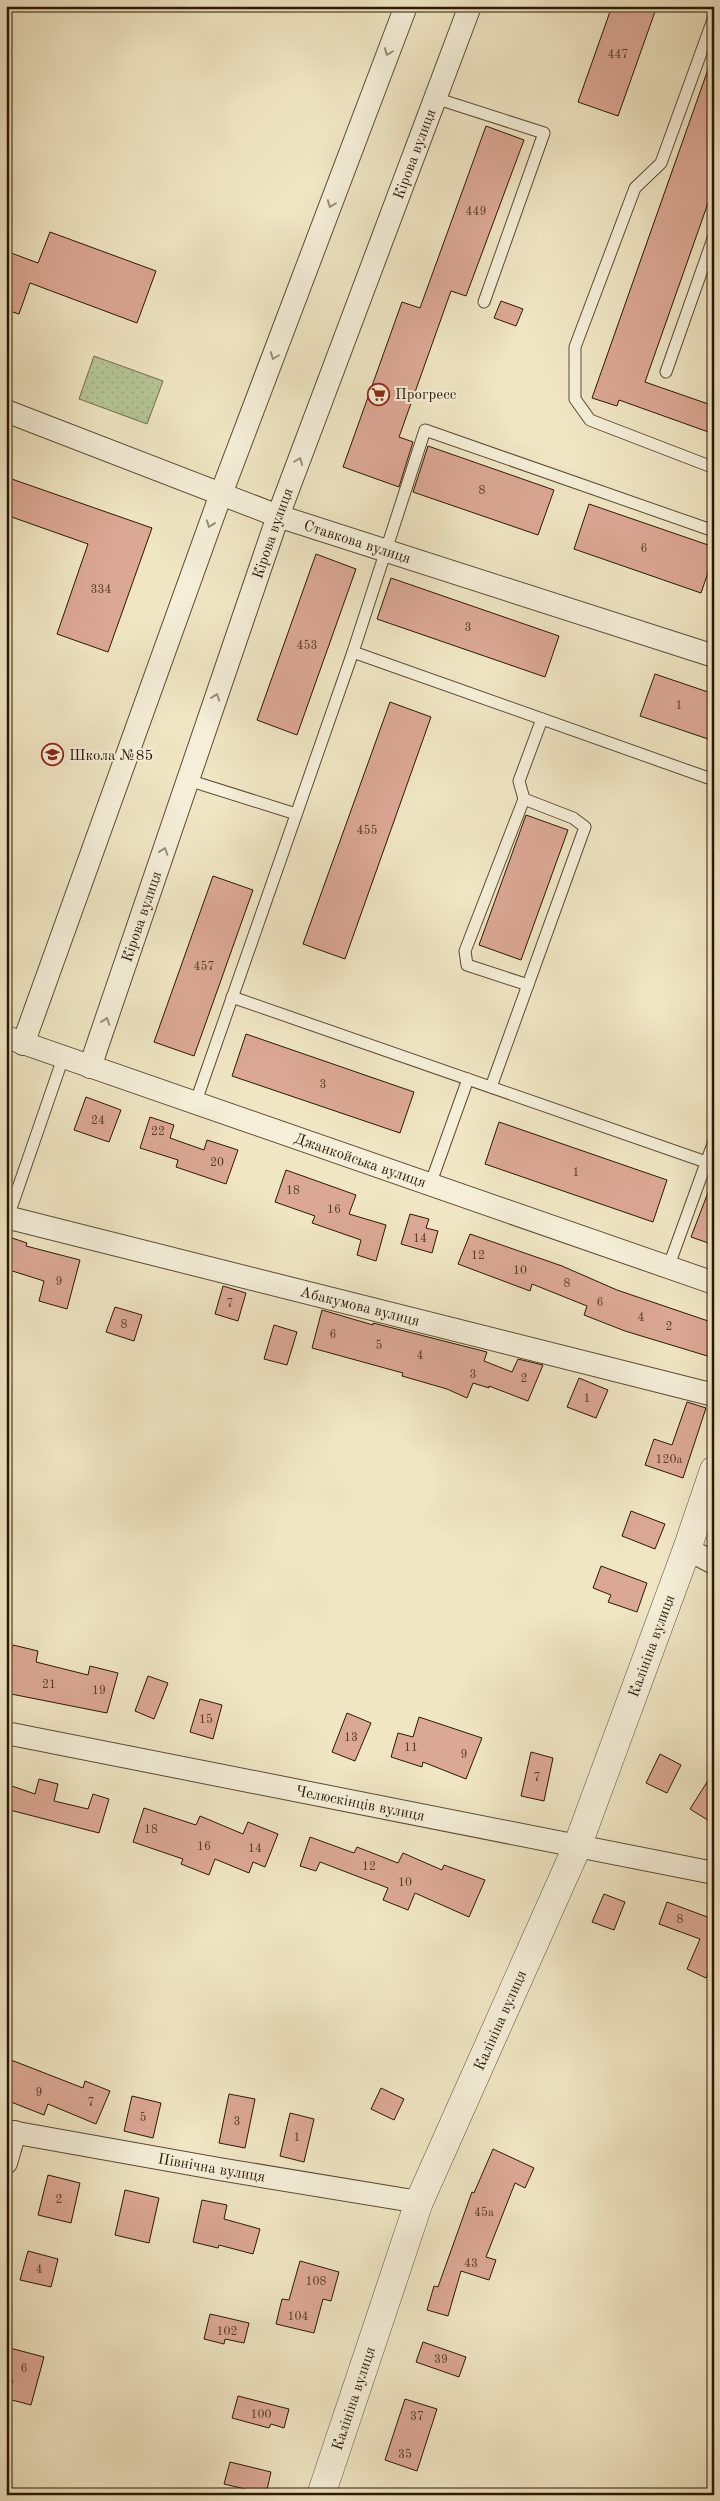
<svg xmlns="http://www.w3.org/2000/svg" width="720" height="2501" font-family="'Old Standard TT',serif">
<defs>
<pattern id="park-dots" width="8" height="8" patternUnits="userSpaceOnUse" patternTransform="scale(1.25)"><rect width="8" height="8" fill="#b6c697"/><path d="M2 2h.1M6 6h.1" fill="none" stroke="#9da980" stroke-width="1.8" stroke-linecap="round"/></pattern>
</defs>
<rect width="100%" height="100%" fill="#f0e6c4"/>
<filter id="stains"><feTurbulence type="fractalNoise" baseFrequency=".004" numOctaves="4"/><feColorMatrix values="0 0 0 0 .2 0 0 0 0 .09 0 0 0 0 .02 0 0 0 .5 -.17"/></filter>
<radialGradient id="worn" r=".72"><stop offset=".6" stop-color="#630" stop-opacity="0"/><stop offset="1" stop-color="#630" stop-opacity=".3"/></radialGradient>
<path fill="url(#park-dots)" stroke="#706f4c" d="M94 356 163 381 147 424 79 399Z"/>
<g fill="#dca896" stroke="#2a1801">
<path d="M612 6H657L618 116 578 102Z"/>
<path d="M711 61 714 62V186L645 382 714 406V434L619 400 617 406 592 398Z"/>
<path d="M486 126 524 140 466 296 451 291 399 437 413 442 399 487 343 467 402 302 420 308Z"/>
<path d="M50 232 156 271 137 323 30 283 19 314 6 310V251L38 263Z"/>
<path d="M501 301 523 309 516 326 494 318Z"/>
<path d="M428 446 554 490 538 535 413 492Z"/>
<path d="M6 477 152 528 108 652 57 634 88 544 6 515Z"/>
<path d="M589 504 714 547V555L701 593 574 549Z"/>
<path d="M316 554 356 569 297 735 257 720Z"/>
<path d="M391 578 559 636 545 677 377 619Z"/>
<path d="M655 674 714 694V741L640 716Z"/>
<path d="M390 702 431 717 345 959 303 944Z"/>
<path d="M526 815 568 830 521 960 479 945Z"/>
<path d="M213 876 253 890 194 1056 154 1042Z"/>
<path d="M246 1034 414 1092 400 1133 232 1076Z"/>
<path d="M86 1097 121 1110 109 1142 74 1130Z"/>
<path d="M150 1117 174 1125 170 1138 204 1150 207 1140 238 1150 226 1184 176 1167 178 1160 140 1148Z"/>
<path d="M499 1122 667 1180 653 1222 485 1164Z"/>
<path d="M286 1170 356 1195 349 1214 386 1225 376 1261 357 1255 361 1240 312 1223 315 1216 275 1202Z"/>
<path d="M712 1182H714V1245L691 1237Z"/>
<path d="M410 1214 429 1219 426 1228 438 1231 432 1253 401 1244Z"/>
<path d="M470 1234 562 1266 617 1290 714 1323V1358L625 1331 584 1315 587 1306 532 1284 530 1291 458 1264Z"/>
<path d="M6 1236 27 1243 26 1246 80 1260 67 1309 39 1301 44 1281 6 1269Z"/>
<path d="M223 1286 246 1293 238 1321 215 1314Z"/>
<path d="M115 1307 142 1315 134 1341 106 1332Z"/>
<path d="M322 1310 373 1325V1323L487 1352 484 1361 512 1372 518 1359 543 1365 528 1401 489 1386V1388L473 1383 467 1398 447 1389 402 1376 403 1373 312 1348Z"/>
<path d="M274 1325 297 1332 287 1365 264 1359Z"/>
<path d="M579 1378 608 1390 596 1418 567 1407Z"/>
<path d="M687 1402 706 1408 683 1478 645 1465 654 1439 672 1445Z"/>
<path d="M631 1511 665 1524 655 1549 622 1536Z"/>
<path d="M601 1566 647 1583 637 1612 608 1602 611 1595 593 1588Z"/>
<path d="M13 1645 38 1651 36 1662 88 1675 90 1666 118 1673 107 1713 6 1693V1673Z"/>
<path d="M148 1676 168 1683 154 1719 135 1711Z"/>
<path d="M200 1699 222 1705 213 1739 190 1732Z"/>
<path d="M347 1713 371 1723 355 1761 332 1752Z"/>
<path d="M419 1717 482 1738 466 1779 423 1762 422 1767 391 1757 398 1733 413 1737Z"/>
<path d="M531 1752 553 1758 544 1801 521 1796Z"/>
<path d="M660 1754 681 1765 667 1793 646 1783Z"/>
<path d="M714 1771V1824L690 1809Z"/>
<path d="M39 1779 58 1784 54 1801 88 1809 93 1794 109 1799 99 1833 6 1809V1784L35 1794Z"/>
<path d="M144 1808 196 1825 200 1816 243 1834 248 1822 278 1834 265 1867 253 1862 249 1873 215 1859 209 1875 181 1864 183 1859 133 1842Z"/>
<path d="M310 1837 354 1853 357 1847 398 1863 403 1853 442 1870 444 1865 485 1880 469 1917 415 1893 408 1910 383 1900 388 1888 320 1862 316 1871 300 1866Z"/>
<path d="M604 1894 625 1902 614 1930 592 1922Z"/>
<path d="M667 1902 710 1918 714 1909V1961L706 1978 687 1969 700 1939 659 1924Z"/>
<path d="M6 2058 83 2088 85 2081 110 2091 96 2124 48 2104 44 2115 6 2100Z"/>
<path d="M381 2088 404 2099 394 2120 371 2109Z"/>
<path d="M229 2094 255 2099 245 2148 219 2143Z"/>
<path d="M132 2096 161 2103 153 2138 124 2131Z"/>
<path d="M290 2113 314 2119 304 2162 280 2156Z"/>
<path d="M493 2149 534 2168 525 2188 515 2183 486 2257 496 2260 489 2280 461 2271 448 2316 427 2310 434 2286 438 2287 472 2192 474 2193Z"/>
<path d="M48 2175 80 2183 71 2223 38 2215Z"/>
<path d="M125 2190 159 2198 149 2243 115 2235Z"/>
<path d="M202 2200 227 2205 224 2219 260 2229 253 2254 219 2245 218 2248 193 2242Z"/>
<path d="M28 2251 58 2259 51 2287 20 2280Z"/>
<path d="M300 2261 339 2272 331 2301 323 2299 314 2333 276 2324 282 2299 289 2300Z"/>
<path d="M210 2314 249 2323 244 2343 225 2339 224 2344 204 2339Z"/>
<path d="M423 2342 466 2357 459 2377 416 2362Z"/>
<path d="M6 2347 44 2357 31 2405 8 2399 13 2380 6 2378Z"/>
<path d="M238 2396 289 2409 284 2428 271 2424 269 2428 232 2418Z"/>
<path d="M405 2399 437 2409 417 2471 385 2460Z"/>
<path d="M230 2462 271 2472 266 2494 224 2484Z"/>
</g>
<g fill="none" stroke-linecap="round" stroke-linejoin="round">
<defs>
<g id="service">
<path d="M714 17 661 163 635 188 575 347V399L590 420 712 467 714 470"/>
<path d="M435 98 544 133 484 302"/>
<path d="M666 372 714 236"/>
<path d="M353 652 714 780"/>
<path d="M188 780 296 814"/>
<path d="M524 799 465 951 467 965 528 985"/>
<path d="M232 997 706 1162"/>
<path d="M491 1087 585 827 573 818 524 799 519 781 542 719"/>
<path d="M195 1104 353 652 425 430 714 531"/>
<path d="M430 1185 468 1079"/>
<path d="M8 1217 63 1058"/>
<path d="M668 1268 714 1141"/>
</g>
<g id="minor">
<path id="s1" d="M6 411 278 516 714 656"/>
<path id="s2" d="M6 1037 714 1283"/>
<path d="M23 1044 221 494 406 6"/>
<path id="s3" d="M90 1067 278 516 470 6"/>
<path id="s4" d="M6 1217 714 1395"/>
<path d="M687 1549 714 1563"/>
<path id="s5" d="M6 1733 714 1873"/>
<path id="s6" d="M6 2131 219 2169 419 2202"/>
<path d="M6 2163 15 2132"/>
</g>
<g id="tertiary">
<path id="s7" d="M321 2495 419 2202 577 1847 687 1549 714 1470"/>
</g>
</defs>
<use href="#service" stroke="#5c4c32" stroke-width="13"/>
<use href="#minor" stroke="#5c4c32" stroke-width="24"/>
<use href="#tertiary" stroke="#5c4c32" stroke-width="29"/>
<use href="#service" stroke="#f5efd9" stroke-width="11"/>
<use href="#minor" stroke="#f5efd9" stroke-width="22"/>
<use href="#tertiary" stroke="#f5efd9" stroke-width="28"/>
</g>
<defs><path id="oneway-chevron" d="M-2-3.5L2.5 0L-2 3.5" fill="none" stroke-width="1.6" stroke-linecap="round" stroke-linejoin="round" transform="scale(1.25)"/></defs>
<g stroke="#9a8e78">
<use href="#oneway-chevron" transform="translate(388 52) rotate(111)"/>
<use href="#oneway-chevron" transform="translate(331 204) rotate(111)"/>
<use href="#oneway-chevron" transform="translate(274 356) rotate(111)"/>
<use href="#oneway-chevron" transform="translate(299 461) rotate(-69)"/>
<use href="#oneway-chevron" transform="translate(210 524) rotate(110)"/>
<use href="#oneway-chevron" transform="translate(216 697) rotate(-71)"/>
<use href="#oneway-chevron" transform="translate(164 851) rotate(-71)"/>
<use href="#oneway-chevron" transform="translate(106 1021) rotate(-71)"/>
</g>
<defs>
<symbol id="supermarket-ring" viewBox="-11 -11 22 22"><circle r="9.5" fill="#f5efd9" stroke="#8f2418" stroke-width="1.5"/><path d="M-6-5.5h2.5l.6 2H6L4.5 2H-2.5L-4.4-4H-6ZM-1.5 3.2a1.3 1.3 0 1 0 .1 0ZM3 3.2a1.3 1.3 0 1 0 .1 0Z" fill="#8f2418"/></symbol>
<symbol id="school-ring" viewBox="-11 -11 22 22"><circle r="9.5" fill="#f5efd9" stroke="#8f2418" stroke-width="1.5"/><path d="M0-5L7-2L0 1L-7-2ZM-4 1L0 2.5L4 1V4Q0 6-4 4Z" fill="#8f2418"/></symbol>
</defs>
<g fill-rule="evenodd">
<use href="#supermarket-ring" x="366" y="382" width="25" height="25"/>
<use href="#school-ring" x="40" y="742" width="25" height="25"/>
</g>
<g text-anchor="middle" stroke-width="4" stroke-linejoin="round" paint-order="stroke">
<g font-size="12" fill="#563c26">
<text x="618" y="58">447</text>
<text x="476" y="215">449</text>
<text x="482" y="494">8</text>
<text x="644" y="552">6</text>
<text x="101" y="593">334</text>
<text x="468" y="631">3</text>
<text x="307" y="649">453</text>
<text x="679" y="709">1</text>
<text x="367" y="834">455</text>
<text x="204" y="970">457</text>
<text x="323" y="1088">3</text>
<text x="98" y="1124">24</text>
<text x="158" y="1135">22</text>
<text x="217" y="1166">20</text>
<text x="576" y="1176">1</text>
<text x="293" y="1194">18</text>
<text x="334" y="1213">16</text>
<text x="420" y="1242">14</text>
<text x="478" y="1259">12</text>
<text x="520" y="1274">10</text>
<text x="59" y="1285">9</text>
<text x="567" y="1287">8</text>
<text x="600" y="1306">6</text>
<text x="230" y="1307">7</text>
<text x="641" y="1321">4</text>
<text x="124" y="1328">8</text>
<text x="669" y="1330">2</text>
<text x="333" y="1338">6</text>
<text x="379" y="1349">5</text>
<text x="420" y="1359">4</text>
<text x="473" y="1378">3</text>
<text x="524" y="1382">2</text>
<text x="587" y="1402">1</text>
<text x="669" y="1463">120а</text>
<text x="49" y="1688">21</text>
<text x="99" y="1694">19</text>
<text x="206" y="1723">15</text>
<text x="351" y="1741">13</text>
<text x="411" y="1751">11</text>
<text x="464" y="1758">9</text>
<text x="537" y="1781">7</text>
<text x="151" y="1833">18</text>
<text x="204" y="1850">16</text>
<text x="255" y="1852">14</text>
<text x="369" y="1870">12</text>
<text x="405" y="1886">10</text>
<text x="680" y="1923">8</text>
<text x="39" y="2096">9</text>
<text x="91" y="2106">7</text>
<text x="143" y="2121">5</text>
<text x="237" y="2125">3</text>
<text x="297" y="2141">1</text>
<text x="59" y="2203">2</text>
<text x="484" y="2216">45а</text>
<text x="471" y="2267">43</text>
<text x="39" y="2273">4</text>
<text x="316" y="2285">108</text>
<text x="298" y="2320">104</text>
<text x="227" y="2335">102</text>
<text x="441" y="2363">39</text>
<text x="24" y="2372">6</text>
<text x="261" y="2418">100</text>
<text x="417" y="2420">37</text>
<text x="405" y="2458">35</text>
</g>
<g font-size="15" fill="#2a1801" stroke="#f5efd9">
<text dy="5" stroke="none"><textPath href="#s3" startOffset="969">Кірова вулиця</textPath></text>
<text dy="5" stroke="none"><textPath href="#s3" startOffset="564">Кірова вулиця</textPath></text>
<text dy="5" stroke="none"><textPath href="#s1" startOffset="375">Ставкова вулиця</textPath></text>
<text dy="5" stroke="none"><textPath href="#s3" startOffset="159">Кірова вулиця</textPath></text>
<text dy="5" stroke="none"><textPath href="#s2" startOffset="375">Джанкойська вулиця</textPath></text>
<text dy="5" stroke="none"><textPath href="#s4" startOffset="365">Абакумова вулиця</textPath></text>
<text dy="5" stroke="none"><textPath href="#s7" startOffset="912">Калініна вулиця</textPath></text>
<text dy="5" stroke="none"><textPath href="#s5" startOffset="361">Челюскінців вулиця</textPath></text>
<text dy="5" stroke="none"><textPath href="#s7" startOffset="508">Калініна вулиця</textPath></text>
<text dy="5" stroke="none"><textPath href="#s6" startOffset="209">Північна вулиця</textPath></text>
<text dy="5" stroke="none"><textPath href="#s7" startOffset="102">Калініна вулиця</textPath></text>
</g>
<g font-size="15" fill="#2a1801" stroke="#f5efd9" text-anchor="start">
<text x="395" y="399">Прогресс</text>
<text x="69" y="760">Школа №85</text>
</g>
</g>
<rect width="720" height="2501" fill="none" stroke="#f0e6c4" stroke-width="25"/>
<rect x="8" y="8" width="705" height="2486" fill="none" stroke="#2a1801" stroke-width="2.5"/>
<rect x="12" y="12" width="695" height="2476" fill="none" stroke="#2a1801"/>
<rect width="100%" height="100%" filter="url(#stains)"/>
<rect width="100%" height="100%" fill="url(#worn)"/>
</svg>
